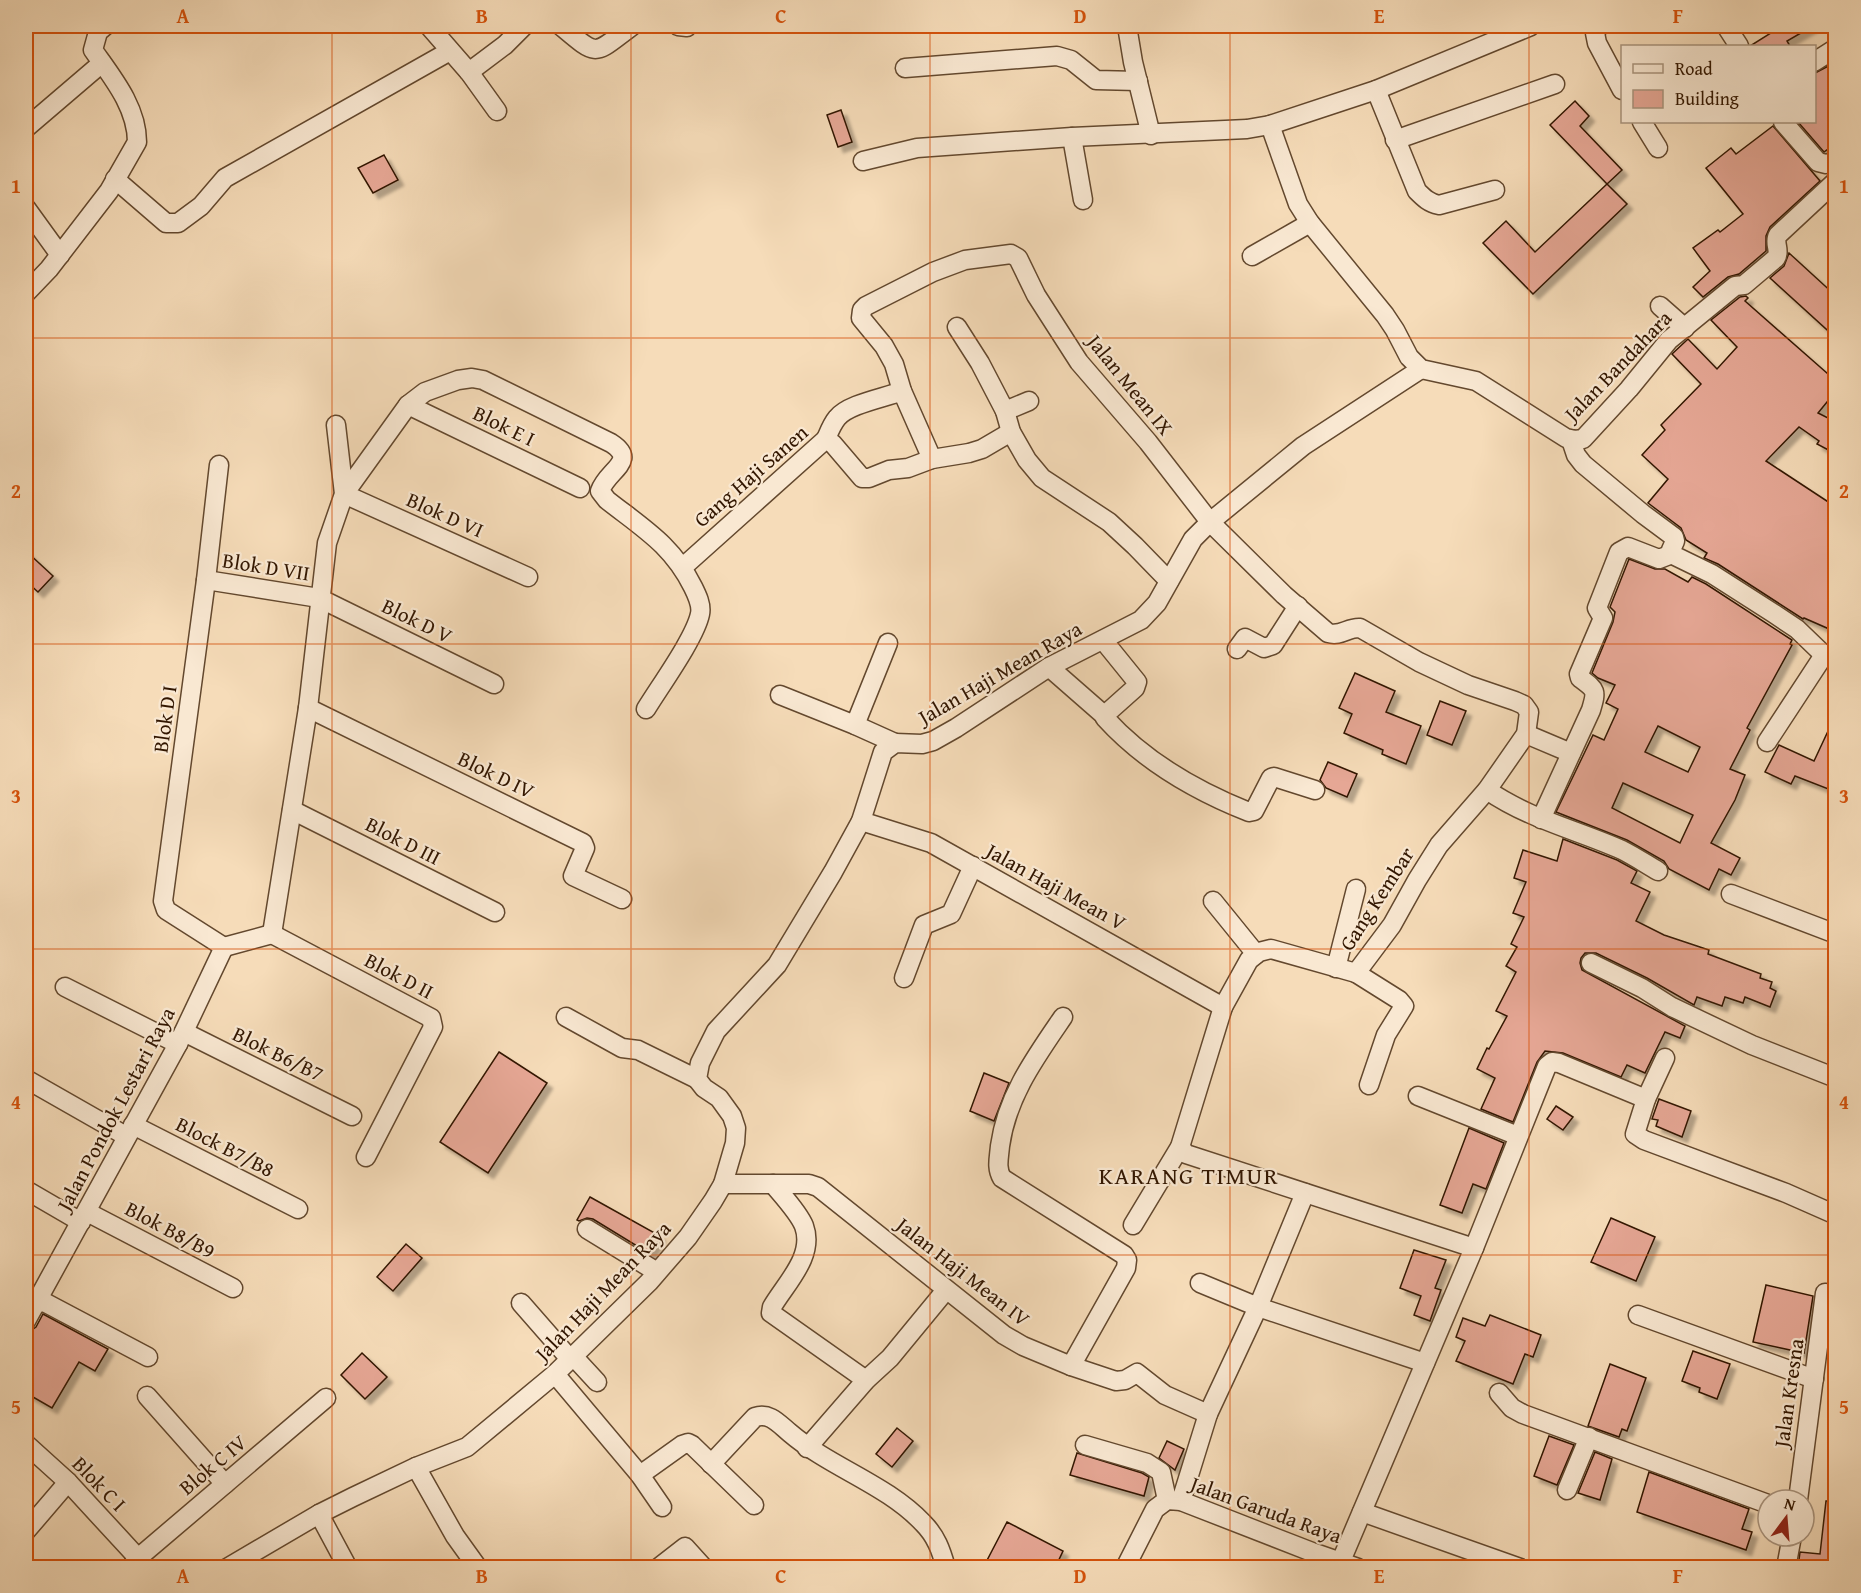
<svg xmlns="http://www.w3.org/2000/svg" width="1861" height="1593" font-family="'Gentium Book Plus',serif">
<defs>
<filter id="shadow"><feDropShadow dx="5.5" dy="5.5" stdDeviation="1.5" flood-color="#0004"/></filter>
</defs>
<rect width="100%" height="100%" fill="#f6dcb9"/>
<filter id="stains"><feTurbulence type="fractalNoise" baseFrequency=".00333" numOctaves="4"/><feColorMatrix values="0 0 0 0 .2 0 0 0 0 .09 0 0 0 0 .02 0 0 0 .5 -.17"/></filter>
<radialGradient id="worn" r=".72"><stop offset=".6" stop-color="#630" stop-opacity="0"/><stop offset="1" stop-color="#630" stop-opacity=".3"/></radialGradient>
<g fill="#e6a795" stroke="#321600" stroke-width="1.5" fill-rule="evenodd" filter="url(#shadow)">
<path d="M1782 26H1813L1787 41 1790 46H1750Z"/>
<path d="M1836 62V143L1824 152 1798 122H1815V73Z"/>
<path d="M1575 101 1589 116 1580 126 1622 170 1607 184 1550 125Z"/>
<path d="M841 110 852 142 838 147 827 115Z"/>
<path d="M1773 126 1820 181 1770 227 1766 236V251L1739 274 1728 277 1703 297 1693 287 1710 271 1693 248 1718 230 1720 232 1743 214 1706 168 1731 148 1736 154Z"/>
<path d="M384 155 398 180 373 193 358 168Z"/>
<path d="M1607 184 1627 204 1533 294 1483 243 1506 221 1535 252Z"/>
<path d="M1789 253 1836 296V338L1770 278 1784 266Z"/>
<path d="M1746 296 1748 298 1745 301 1836 381V391L1818 413 1836 422V454L1817 444 1819 441 1799 427 1766 461 1836 507V632L1804 618 1803 619 1718 564 1704 558 1707 553 1686 540 1681 528 1648 503 1668 479 1642 455 1665 430 1661 425 1701 384 1672 354 1688 339 1717 369 1737 347 1711 320 1740 297Z"/>
<path d="M26 551 53 576 38 592 26 581Z"/>
<path d="M1629 559 1655 569H1665L1688 582 1692 577 1706 584 1792 640 1790 644 1792 645 1747 728 1750 730 1730 769 1745 775 1735 800 1711 843 1740 858 1731 875 1719 869 1709 890 1669 869 1664 861 1627 840 1556 812 1593 735 1604 740 1618 709 1606 703 1615 685 1598 678 1592 673 1613 622 1615 612 1610 607ZM1658 726 1700 747 1688 772 1645 752ZM1623 783 1693 815 1680 843 1612 808Z"/>
<path d="M1355 673 1395 691 1386 712 1421 726 1406 764 1382 754 1383 750 1344 733 1352 714 1339 708Z"/>
<path d="M1440 701 1466 711 1452 745 1427 735Z"/>
<path d="M1836 714V792L1795 776 1791 784 1765 772 1779 745 1814 761Z"/>
<path d="M1328 762 1357 774 1347 797 1326 788 1320 780Z"/>
<path d="M1563 839 1617 860 1637 871 1631 883 1650 892 1636 921 1664 935 1709 950 1708 954 1761 974 1760 978 1772 982 1770 988 1776 991 1770 1007 1745 997 1743 1003 1725 997 1722 1006 1697 997 1694 1005 1647 978 1596 953H1585L1581 958 1580 963 1582 970 1685 1026 1680 1038 1665 1032 1645 1073 1627 1065 1621 1077 1563 1053 1545 1051 1537 1062 1513 1122 1481 1109 1495 1078 1477 1069 1487 1048 1489 1049 1507 1016 1496 1011 1516 972 1506 966 1517 947 1511 944 1524 917 1513 913 1526 882 1514 878 1523 850 1557 861Z"/>
<path d="M499 1052 547 1083 488 1173 440 1142Z"/>
<path d="M984 1073 1009 1083 994 1121 970 1111Z"/>
<path d="M1659 1099 1691 1111 1682 1137 1656 1126 1658 1120 1652 1119Z"/>
<path d="M1556 1106 1573 1117 1563 1130 1547 1119Z"/>
<path d="M1469 1128 1504 1143 1486 1189 1473 1184 1462 1213 1440 1205Z"/>
<path d="M590 1197 660 1236 650 1254 593 1219 587 1218 579 1221 577 1220Z"/>
<path d="M1611 1218 1655 1237 1636 1281 1591 1262Z"/>
<path d="M406 1244 422 1258 393 1291 377 1277Z"/>
<path d="M1414 1250 1446 1260 1435 1288 1441 1290 1430 1321 1414 1315 1421 1296 1400 1288Z"/>
<path d="M1766 1285 1813 1296 1804 1353 1753 1342Z"/>
<path d="M43 1314 108 1349 95 1371 79 1362 52 1408 26 1393V1334L36 1327Z"/>
<path d="M1490 1315 1541 1335 1533 1357 1525 1354 1513 1384 1456 1361 1465 1341 1456 1337 1463 1318 1485 1326Z"/>
<path d="M1693 1351 1730 1364 1717 1399 1699 1392 1700 1388 1682 1381Z"/>
<path d="M362 1353 387 1377 365 1399 341 1375Z"/>
<path d="M1610 1364 1646 1378 1627 1431 1622 1429 1619 1437 1588 1426Z"/>
<path d="M897 1428 913 1441 892 1467 876 1454Z"/>
<path d="M1549 1436 1574 1445 1557 1485 1534 1476Z"/>
<path d="M1167 1441 1184 1449 1175 1470 1159 1458Z"/>
<path d="M1595 1452 1612 1459 1600 1500 1578 1493Z"/>
<path d="M1077 1453 1142 1473 1149 1477 1144 1496 1070 1475Z"/>
<path d="M1649 1472 1749 1509 1742 1529 1752 1532 1746 1550 1637 1512Z"/>
<path d="M1826 1501H1836V1568H1798L1800 1552 1820 1554Z"/>
<path d="M1007 1522 1063 1551 1055 1568H983Z"/>
</g>
<g fill="none" stroke-linecap="round" stroke-linejoin="round">
<defs>
<g id="street">
<path d="M429 26 469 72 497 111"/>
<path d="M561 26C599 58 593 55 632 26"/>
<path d="M678 26 687 27"/>
<path d="M1127 26 1133 62 1151 135"/>
<path d="M1599 26 1595 33 1597 43 1622 90"/>
<path d="M1726 26 1739 46"/>
<path d="M1814 62 1836 48"/>
<path d="M905 68 1057 56 1071 60 1096 80 1138 81"/>
<path d="M469 72 505 45 524 26"/>
<path d="M1376 90 1417 191C1424 198 1429 203 1439 205L1495 190"/>
<path d="M1642 122 1658 148"/>
<path d="M1783 122 1818 162 1826 164 1836 161"/>
<path d="M1270 125 1298 204 1310 223 1385 315 1395 330 1409 357 1421 369 1476 381 1566 438 1575 440 1583 439 1629 389 1669 340 1735 286 1744 285 1776 258C1781 250 1773 243 1778 235L1836 181"/>
<path d="M26 128 102 63"/>
<path d="M1072 137 1083 200"/>
<path d="M1395 140 1555 84"/>
<path d="M863 161 917 148 1072 137 1247 129 1270 125 1376 90 1531 26"/>
<path d="M115 179 166 223H178L201 206 225 178 450 51"/>
<path d="M26 208 60 255"/>
<path d="M1252 256 1310 223"/>
<path d="M26 293 49 269 109 191 137 142C137 107 112 77 93 50L98 32 105 26"/>
<path d="M1660 306 1685 328"/>
<path d="M957 327 980 363 1005 411 1011 432 1027 460 1042 478 1109 522 1135 546 1169 581"/>
<path d="M408 405 580 488"/>
<path d="M1005 411 1029 401"/>
<path d="M826 439C829 432 832 424 837 418 848 404 884 398 902 391"/>
<path d="M1571 440 1576 455 1583 464 1643 514 1674 537 1675 541 1671 550 1673 555 1712 574 1773 613 1797 629 1824 655"/>
<path d="M932 459 902 391 894 364 884 346 861 318 862 310 866 306 933 272 965 260 1011 254 1018 258 1036 295 1079 362 1148 442 1210 522 1284 595 1328 633C1341 637 1348 627 1360 628L1419 662 1468 685 1515 701 1524 705 1529 712 1526 734 1487 790 1439 845 1417 880 1392 925 1356 973 1271 949 1259 952 1249 960 1223 1007 1180 1147 1133 1225"/>
<path d="M219 465 206 580 163 901 166 910 224 947"/>
<path d="M683 567 826 439 833 444 862 478H869L889 470 908 468 932 459 969 453 982 449 1011 432"/>
<path d="M528 577 344 494 408 405 425 392 458 380 472 378 483 380 611 443C639 461 607 470 600 491L607 500C644 529 672 545 693 587 697 595 702 605 700 614 695 638 660 686 646 709"/>
<path d="M206 580 319 598 494 684"/>
<path d="M1103 640 1137 682 1135 688 1107 713 1105 718C1144 761 1196 791 1249 812L1254 811 1271 778 1274 777 1315 790"/>
<path d="M1237 649 1245 638 1264 648 1273 645 1298 606"/>
<path d="M1049 667 1105 716"/>
<path d="M780 695 855 725 895 743"/>
<path d="M308 708 583 843 585 848 573 876 622 899"/>
<path d="M855 725 888 643"/>
<path d="M1526 734 1571 753"/>
<path d="M1767 742 1824 655 1834 653"/>
<path d="M1487 790C1529 819 1577 830 1622 850 1634 856 1646 864 1658 871"/>
<path d="M292 810 495 912"/>
<path d="M1541 819 1591 710C1597 690 1596 690 1580 678L1579 674 1603 618 1597 608 1619 552 1628 547 1659 559 1672 554"/>
<path d="M861 821 931 843 1223 1007"/>
<path d="M1731 894 1836 934"/>
<path d="M1213 901 1256 954"/>
<path d="M272 934 308 708 327 543 344 494 336 425"/>
<path d="M272 934 431 1018 433 1027 366 1157"/>
<path d="M224 947 272 934"/>
<path d="M1591 963 1642 988 1672 1007 1752 1045 1836 1078"/>
<path d="M1336 968 1356 889"/>
<path d="M1356 973 1399 1000 1404 1006 1386 1035 1369 1085"/>
<path d="M904 978 924 925 951 914 973 866"/>
<path d="M65 987 178 1044"/>
<path d="M566 1017 622 1048 638 1050 697 1079"/>
<path d="M1063 1017C1035 1058 1007 1096 1000 1146 999 1158 996 1168 1002 1178L1124 1255 1127 1260 1126 1268 1071 1366"/>
<path d="M184 1032 352 1116"/>
<path d="M1665 1058 1646 1099 1635 1134 1644 1140 1786 1193 1836 1215"/>
<path d="M26 1079 126 1136"/>
<path d="M1418 1096 1518 1136"/>
<path d="M133 1125 298 1209"/>
<path d="M1180 1147 1186 1154 1474 1248"/>
<path d="M723 1184H809L818 1187 1004 1335 1023 1346 1071 1366 1116 1381 1125 1380 1137 1373 1165 1395 1208 1414"/>
<path d="M773 1184C782 1195 799 1213 804 1226 815 1256 786 1283 772 1307L771 1313 866 1380"/>
<path d="M26 1190 81 1222"/>
<path d="M87 1212 233 1288"/>
<path d="M587 1229 657 1272"/>
<path d="M1200 1283 1258 1307 1425 1363"/>
<path d="M27 1301 35 1303 44 1302 148 1357"/>
<path d="M521 1303 570 1359"/>
<path d="M1638 1315 1814 1379"/>
<path d="M26 1321 178 1044 224 947"/>
<path d="M573 1356 597 1382"/>
<path d="M555 1374 640 1475 662 1507"/>
<path d="M1499 1393 1512 1408 1523 1414 1768 1504"/>
<path d="M147 1396 225 1484"/>
<path d="M26 1444 68 1482 138 1558"/>
<path d="M1085 1445 1147 1463 1161 1472 1167 1500"/>
<path d="M807 1448 866 1380 890 1358 946 1290"/>
<path d="M711 1464 755 1417C770 1412 779 1424 790 1433 831 1468 886 1484 923 1523 936 1536 941 1550 946 1568"/>
<path d="M416 1467 455 1536 478 1568"/>
<path d="M640 1475 682 1445 688 1443 692 1445 754 1505"/>
<path d="M1567 1490 1589 1437"/>
<path d="M1798 1500 1825 1293"/>
<path d="M1181 1501 1208 1414 1258 1307 1305 1193"/>
<path d="M1362 1512 1520 1568"/>
<path d="M319 1514 348 1568"/>
<path d="M26 1531 68 1482"/>
<path d="M1341 1561 1474 1248 1547 1066 1552 1062 1559 1063 1646 1099"/>
<path d="M130 1568 138 1558 326 1398"/>
<path d="M227 1568 319 1514 353 1497 416 1467 467 1447 555 1374 649 1282 688 1237 713 1201 723 1184 735 1143 736 1128 732 1116 719 1098 704 1088 697 1079 700 1063 716 1031 777 965 833 872 861 821 883 752 895 743 922 744 933 741 956 728 1049 667 1141 620 1157 603 1193 539 1210 522 1303 446 1421 369"/>
<path d="M658 1568 685 1547 704 1568"/>
<path d="M1125 1568 1155 1509 1167 1500 1181 1501 1312 1552 1358 1568"/>
<path d="M1786 1568 1792 1536"/>
</g>
</defs>
<use href="#street" stroke="#63482e" stroke-width="21"/>
<use href="#street" stroke="#f9e8d2" stroke-width="18"/>
</g>
<path fill="none" stroke="#d6520b" stroke-width="1.5" stroke-opacity="0.55" d="M332 26V1568M631 26V1568M930 26V1568M1230 26V1568M1529 26V1568M26 338H1836M26 644H1836M26 949H1836M26 1255H1836"/>
<g text-anchor="middle" stroke-width="4.5" stroke-linejoin="round" paint-order="stroke">
<g font-size="21" fill="#321600" stroke="#f9e8d2">
<text transform="translate(1618 366) rotate(-46)" y="7">Jalan Bandahara</text>
<text transform="translate(1130 385) rotate(51)" y="7">Jalan Mean IX</text>
<text transform="translate(504 426) rotate(26)" y="7">Blok E I</text>
<text transform="translate(751 476) rotate(-41)" y="7">Gang Haji Sanen</text>
<text transform="translate(445 515) rotate(24)" y="7">Blok D VI</text>
<text transform="translate(266 567) rotate(9)" y="7">Blok D VII</text>
<text transform="translate(417 621) rotate(26)" y="7">Blok D V</text>
<text transform="translate(1000 673) rotate(-30)" y="7">Jalan Haji Mean Raya</text>
<text transform="translate(165 719) rotate(-82)" y="7">Blok D I</text>
<text transform="translate(496 775) rotate(26)" y="7">Blok D IV</text>
<text transform="translate(403 841) rotate(27)" y="7">Blok D III</text>
<text transform="translate(1056 887) rotate(29)" y="7">Jalan Haji Mean V</text>
<text transform="translate(1377 899) rotate(-57)" y="7">Gang Kembar</text>
<text transform="translate(399 976) rotate(28)" y="7">Blok D II</text>
<text transform="translate(278 1054) rotate(26)" y="7">Blok B6/B7</text>
<text transform="translate(116 1109) rotate(-62)" y="7">Jalan Pondok Lestari Raya</text>
<text transform="translate(225 1147) rotate(27)" y="7">Block B7/B8</text>
<text transform="translate(170 1230) rotate(28)" y="7">Blok B8/B9</text>
<text transform="translate(963 1272) rotate(38)" y="7">Jalan Haji Mean IV</text>
<text transform="translate(603 1291) rotate(-46)" y="7">Jalan Haji Mean Raya</text>
<text transform="translate(1789 1393) rotate(-82)" y="7">Jalan Kresna</text>
<text transform="translate(213 1465) rotate(-40)" y="7">Blok C IV</text>
<text transform="translate(99 1484) rotate(46)" y="7">Blok C I</text>
<text transform="translate(1266 1510) rotate(20)" y="7">Jalan Garuda Raya</text>
</g>
<g font-size="24" letter-spacing="1.5" fill="#321600" stroke="#f9e8d2">
<text x="1189" y="1184">KARANG TIMUR</text>
</g>
</g>
<rect width="1861" height="1593" fill="none" stroke="#f6dcb9" stroke-width="66"/>
<rect x="1621" y="45" width="195" height="78" fill="#f9e8d2" stroke="#a9947e" stroke-width="1.5"/>
<rect x="1633" y="64" width="30" height="9" fill="#f9e8d2" stroke="#a9947e" stroke-width="1.5"/>
<text x="1675" y="75" font-size="18" fill="#321600">Road</text>
<rect x="1633" y="90" width="30" height="18" fill="#e6a795" stroke="#a9947e" stroke-width="1.5"/>
<text x="1675" y="105" font-size="18" fill="#321600">Building</text>
<g transform="translate(1786 1518) rotate(16)"><circle r="28" fill="#f9e8d2" stroke="#a9947e" stroke-width="1.5"/>
<path d="M0-4.5L10 22L0 15L-10 22Z" fill="#8f2418"/>
<text y="-9" font-size="16" font-weight="bold" text-anchor="middle" fill="#321600">N</text>
</g>
<rect x="33" y="33" width="1795" height="1527" fill="none" stroke="#d6520b" stroke-width="2"/>
<g font-size="20" text-anchor="middle" font-weight="bold" fill="#d6520b">
<text x="183" y="23">A</text>
<text x="482" y="23">B</text>
<text x="781" y="23">C</text>
<text x="1080" y="23">D</text>
<text x="1379" y="23">E</text>
<text x="1678" y="23">F</text>
<text x="16" y="193">1</text>
<text x="1844" y="193">1</text>
<text x="16" y="498">2</text>
<text x="1844" y="498">2</text>
<text x="16" y="803">3</text>
<text x="1844" y="803">3</text>
<text x="16" y="1109">4</text>
<text x="1844" y="1109">4</text>
<text x="16" y="1414">5</text>
<text x="1844" y="1414">5</text>
<text x="183" y="1583">A</text>
<text x="482" y="1583">B</text>
<text x="781" y="1583">C</text>
<text x="1080" y="1583">D</text>
<text x="1379" y="1583">E</text>
<text x="1678" y="1583">F</text>
</g>
<rect width="100%" height="100%" filter="url(#stains)"/>
<rect width="100%" height="100%" fill="url(#worn)"/>
</svg>
